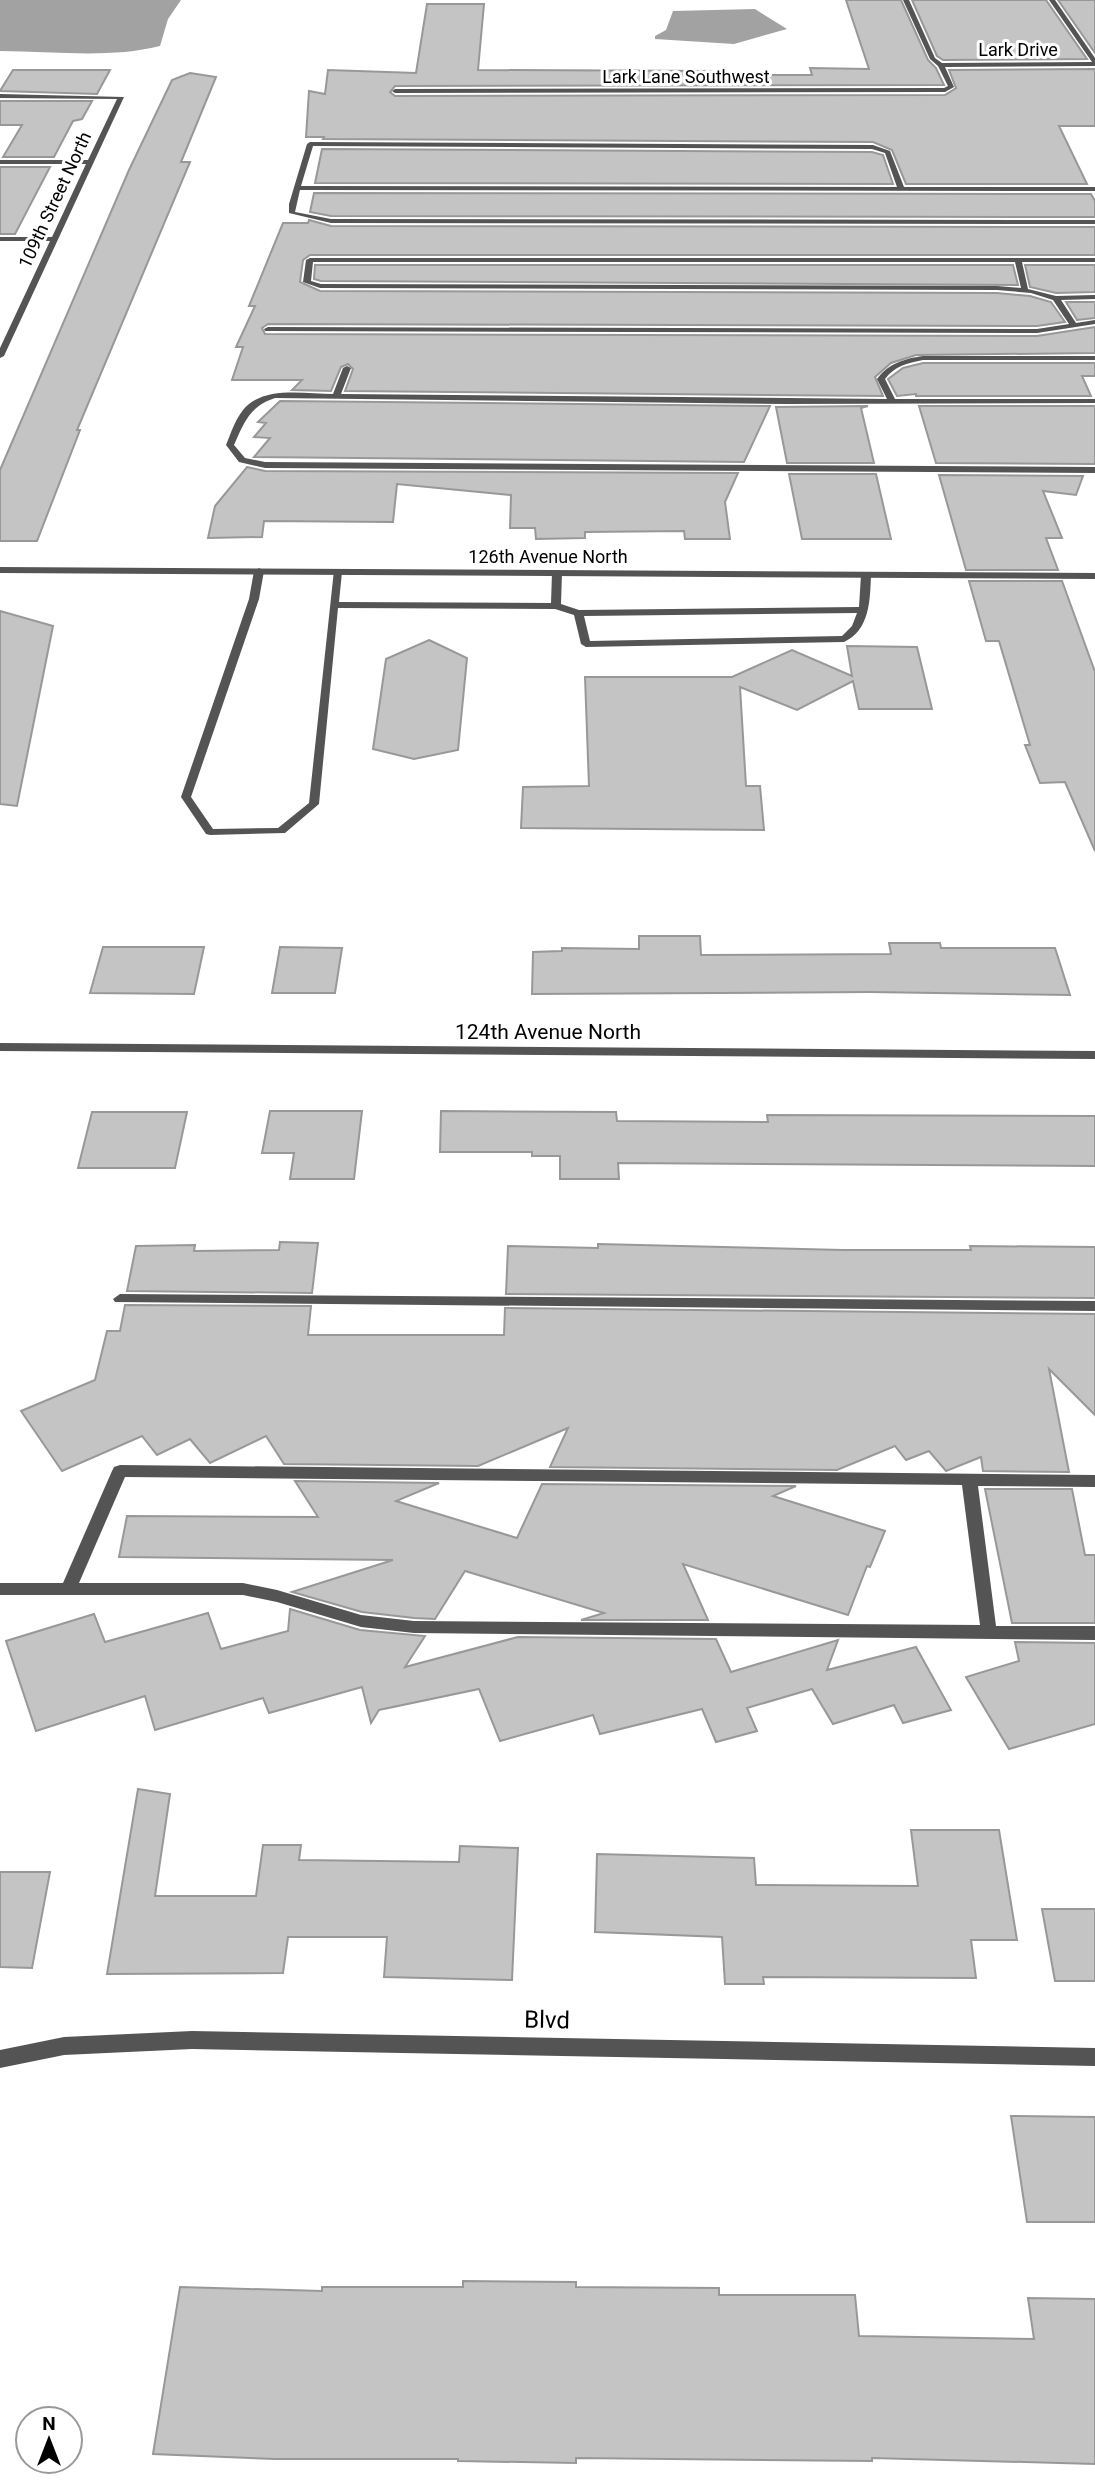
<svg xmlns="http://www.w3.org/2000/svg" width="1095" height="2489" font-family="Roboto,sans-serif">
<rect width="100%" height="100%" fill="#fff"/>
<g fill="#a2a2a2">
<path d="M0 0H181L168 19 160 46C108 59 53 51 0 51Z"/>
<path d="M755 9 787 29 734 44 655 39V36L666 30 673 11Z"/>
</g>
<g fill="#c4c4c4" stroke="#989898" stroke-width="2">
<path d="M846 0H901L928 60 936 68 944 85 395 86 390 92 395 96 945 95 956 88 949 70 1095 69V126H1059L1087 184H906L892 150 873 142 323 139 324 137H306L309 91 325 94 328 70 416 73 427 4H484L478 70 719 71 720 75H812L810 68 869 69Z"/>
<path d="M912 0H1046L1087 59 943 60 937 56Z"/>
<path d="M1058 0H1095V53Z"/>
<path d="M13 70H110L97 94 0 91Z"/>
<path d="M190 73 216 77 181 162H190L77 430H80L37 541H0V470L129 170 172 80Z"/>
<path d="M0 101H92L82 119 73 121 54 157H3L22 125H0Z"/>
<path d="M322 149 872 152 883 155 893 184 315 183Z"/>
<path d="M0 167H50L15 234H0Z"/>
<path d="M314 193 1091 194 1095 201V217L331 216 310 212Z"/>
<path d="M309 220 331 226 1095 227V255H310L303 260 300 282 320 291 997 293 1030 296 1051 302 1065 322 1037 326 268 324 262 328 265 334 1037 336 1095 327V353L916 355 891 363 875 377 883 396 345 391 353 369 348 364 341 367 331 391 292 390 302 380H232L243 347H236L255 306H249L283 223H308Z"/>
<path d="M315 265H1013L1018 285 321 281 314 279Z"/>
<path d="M1025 265H1095V292L1056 293 1030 287Z"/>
<path d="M1066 302H1095V318L1077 320Z"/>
<path d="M923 363H1095V376H1082L1091 396H916V394L897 396 888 379 903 368Z"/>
<path d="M280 401 770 406 744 462 254 457 270 438 254 437 266 423 258 422Z"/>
<path d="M868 406 861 408 874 463H787L776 407Z"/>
<path d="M919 406H1095V464L936 463Z"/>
<path d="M247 467 265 471 738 473 725 502 730 539H685L684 531 585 532V538L536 539 535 528H510L511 495 397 484 393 522 264 521 262 537 208 538 215 506Z"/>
<path d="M789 474H876L891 539H802Z"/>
<path d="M939 475 1083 476 1076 495 1043 491 1062 538H1046L1058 570H966Z"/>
<path d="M969 581H1062L1095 672V851L1065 782 1040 783 1025 745H1030L999 641H986Z"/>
<path d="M0 611 53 626 17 806 0 804Z"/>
<path d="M429 640 467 658 458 750 414 759 373 749 386 659Z"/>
<path d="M847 646 917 647 932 709H859L853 681 797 710 740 687 746 786H760L764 830 521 828 523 787 589 786 585 677H732L792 650 852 676Z"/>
<path d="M639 936H700L701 955 891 954 889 943H940L941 948H1055L1070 995 870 992 532 994 533 952 562 951V948L639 949Z"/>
<path d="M103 947H204L194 994 90 993Z"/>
<path d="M280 947 342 948 335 993H272Z"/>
<path d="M270 1111H362L354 1179H290L294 1153H262Z"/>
<path d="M441 1111 616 1112 617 1121 768 1122 767 1115 1095 1116V1166L618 1163 619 1179H560V1156H532V1152H440Z"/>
<path d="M92 1112H187L175 1168H78Z"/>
<path d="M280 1242 318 1243 312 1293 127 1291 136 1246 195 1245 194 1251 279 1250Z"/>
<path d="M598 1244 843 1250H971L970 1246 1095 1247V1298L506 1294 508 1246 598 1248Z"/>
<path d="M125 1305 311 1306 308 1335H504L505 1308 1095 1314V1415L1049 1369 1069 1472 983 1471 981 1457 946 1471 929 1451 906 1460 895 1446 837 1470 550 1467 568 1428 478 1466 284 1464 266 1436 210 1463 190 1439 157 1455 142 1436 62 1471 21 1411 95 1380 107 1331H120Z"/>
<path d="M295 1481 439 1483 396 1501 517 1538 542 1484 796 1486 773 1496 885 1531 870 1567 867 1566 848 1615 683 1564 708 1620H581L604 1613 465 1571 435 1619 414 1618 362 1612 292 1592 393 1560 119 1557 127 1516 318 1517Z"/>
<path d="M985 1489H1072L1085 1555H1095V1623H1012Z"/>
<path d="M290 1609 360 1630 425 1636 405 1667 518 1637 716 1639 731 1672 838 1640 827 1670 916 1647 951 1710 903 1723 894 1705 833 1724 812 1689 747 1708 757 1731 716 1742 702 1709 600 1734 593 1715 500 1741 479 1689 379 1710 371 1723 362 1687 269 1713 263 1698 155 1730 145 1696 36 1731 6 1641 94 1614 105 1642 208 1613 221 1649 288 1631Z"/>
<path d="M1015 1642 1095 1643V1724L1009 1749 966 1677 1019 1661Z"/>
<path d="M138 1789 170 1794 155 1896H256L263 1845H301L299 1860 459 1862 460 1846 518 1848 512 1980 384 1977 387 1937H288L283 1973 107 1974Z"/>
<path d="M911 1830H999L1017 1940H971L976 1978 763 1977 764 1984H725L722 1937 595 1932 597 1854 754 1858 756 1885 918 1886Z"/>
<path d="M0 1872H50L32 1968 0 1967Z"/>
<path d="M1042 1909H1095V1981H1055Z"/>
<path d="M1011 2116 1095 2117V2222H1027Z"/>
<path d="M463 2281 576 2282V2287L719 2288V2295H855L859 2336 1034 2339 1028 2298 1095 2299V2464L872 2458V2461L576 2458V2463L458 2461V2459H275L153 2454 180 2287 322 2291V2287H463Z"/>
</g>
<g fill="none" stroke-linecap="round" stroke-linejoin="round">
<g fill="#545454" fill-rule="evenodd">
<path d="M310 142 873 145 890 151 904 187H1095V191L300 190 295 212 331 219 1095 220V224L331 223 289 213V204L307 144ZM313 146 872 149 885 153 897 187 301 186Z"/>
<path d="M310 258H1095V262H1022L1028 289 1056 296 1095 295V299L1061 300 1076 323 1095 320V324L1037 333 265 331 264 329 268 327 1037 329 1069 324 1053 300 1031 293 997 290 320 288 303 282 306 260ZM313 262H1015L1021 288 997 286 321 284 311 281Z"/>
<path d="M923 356H1095V360H923C907 363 895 366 885 379L895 399H1095V403L785 404 275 398C250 406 244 422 234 445L245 458 265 462 1095 467V473L265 468 239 462 226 445C231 433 235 420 243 410 263 385 305 394 333 394L343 368 347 366 351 368 341 394 887 399 877 379C889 363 904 359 923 356Z"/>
<path d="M259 568 264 571 259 599 191 797 213 829 278 828 309 803 334 570 342 572 339 602 551 603 552 573 557 570 562 573 561 604 579 610 859 607 861 575 866 572 871 575C870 600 870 630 844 642L586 647 581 644 574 615 555 609 338 608 319 804 285 833 210 835 206 834 181 797 249 599 254 571ZM857 613 852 626 842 636 590 641 584 616Z"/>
</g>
<g fill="#545454" fill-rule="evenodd">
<path d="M903 0H909L935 58 942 63 1092 62 1049 0H1055L1095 58V66L945 67 954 87 945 92 395 93 392 91 395 89 944 88 948 86 938 66 930 59Z"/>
<path d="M0 94 124 97 4 356 0 358V348L50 241H0V237H52L86 164H0V160H88L117 99 0 98Z"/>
<path d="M0 567 1095 573V579L0 573Z"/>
<path d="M0 1043 1095 1051V1059L0 1051Z"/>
<path d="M120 1294 1095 1301V1311L115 1302 113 1299Z"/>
<path d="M120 1465 1095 1475V1487L978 1486 996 1626H1095V1640L414 1633 361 1627 277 1602 243 1595H0V1583H63L112 1471 114 1467ZM125 1477 962 1485 980 1625 414 1621 361 1615 277 1590 243 1583H79Z"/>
<path d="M192 2031 1095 2048V2066L192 2049 64 2055 0 2068V2050L64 2037Z"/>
</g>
</g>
<g text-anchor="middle" stroke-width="6" stroke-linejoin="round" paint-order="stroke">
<g font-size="18" fill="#000" stroke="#fff">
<text x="1018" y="56">Lark Drive</text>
<text x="686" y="83">Lark Lane Southwest</text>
<text transform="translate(55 200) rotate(-65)" y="6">109th Street North</text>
<text x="548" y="563">126th Avenue North</text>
</g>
<g font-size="21" fill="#000" stroke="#fff">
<text x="548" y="1039">124th Avenue North</text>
</g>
<g font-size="24" fill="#000" stroke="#fff">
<text transform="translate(547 2020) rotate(1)" y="8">Blvd</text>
</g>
</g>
<g transform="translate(49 2440)"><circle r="33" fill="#ffffff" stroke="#999999" stroke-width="2"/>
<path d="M0-5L12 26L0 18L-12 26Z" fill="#000000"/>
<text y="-10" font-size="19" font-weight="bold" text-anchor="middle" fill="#000000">N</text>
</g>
</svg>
